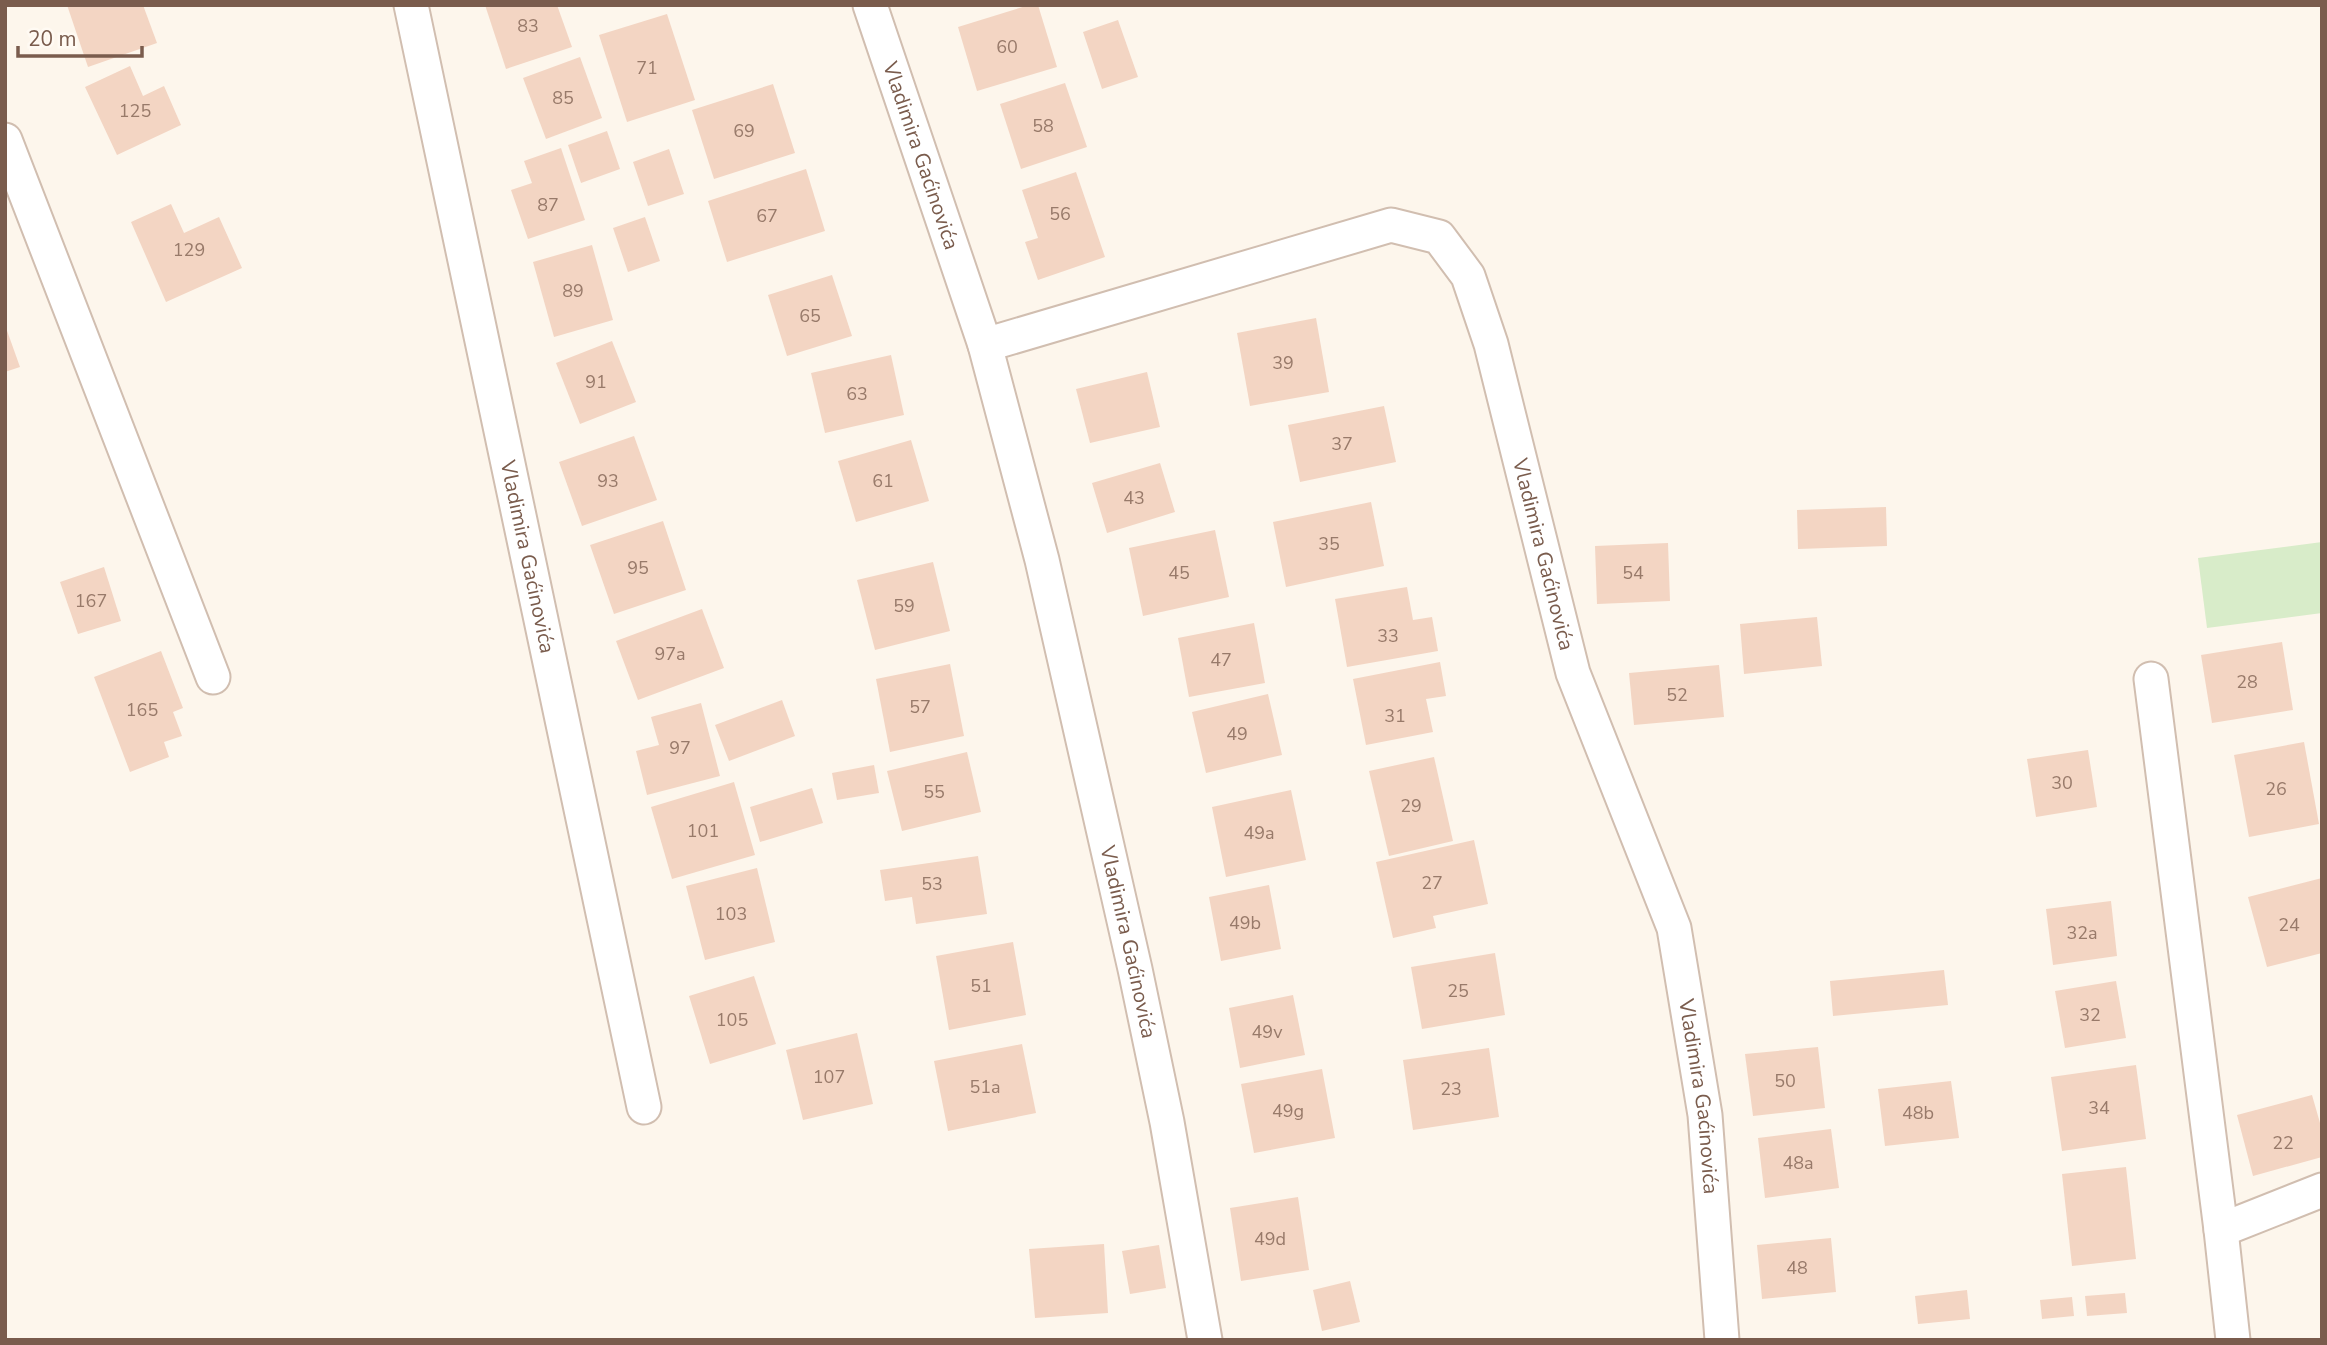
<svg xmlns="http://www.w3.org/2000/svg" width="2327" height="1345" font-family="'Nunito Sans',sans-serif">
<rect width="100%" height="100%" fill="#fdf6ec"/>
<path fill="#d8ecc9" d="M2322 542V613L2207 628 2198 558Z"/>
<g fill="#f3d5c3">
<path d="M67 5H143L157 43 88 67Z"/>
<path d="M485 5H557L572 47 506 69Z"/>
<path d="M1029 5H1038L1057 67 977 91 958 27Z"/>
<path d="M667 14 695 100 627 122 599 35Z"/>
<path d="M1118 20 1138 77 1102 89 1083 32Z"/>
<path d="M580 57 602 118 546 139 523 78Z"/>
<path d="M130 66 143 96 164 86 181 125 117 155 85 87Z"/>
<path d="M1065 83 1087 147 1021 169 1000 104Z"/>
<path d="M773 84 795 153 714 179 692 110Z"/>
<path d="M607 131 620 169 581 183 568 145Z"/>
<path d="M561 148 585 220 528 239 511 190 532 183 524 161Z"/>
<path d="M669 149 684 194 648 206 633 162Z"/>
<path d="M806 169 825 231 727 262 708 201Z"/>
<path d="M1076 172 1105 257 1038 280 1025 242 1038 238 1022 190Z"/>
<path d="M171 204 184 233 219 217 242 268 166 302 131 222Z"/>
<path d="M645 217 660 261 628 272 613 228Z"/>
<path d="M592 245 613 320 554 337 533 262Z"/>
<path d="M832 275 852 336 787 356 768 295Z"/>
<path d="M1316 318 1329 392 1250 406 1237 333Z"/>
<path d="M5 325 20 367 5 372Z"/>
<path d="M612 341 636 402 580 424 556 363Z"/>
<path d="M891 355 904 415 825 433 811 373Z"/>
<path d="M1147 372 1160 427 1090 443 1076 389Z"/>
<path d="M1384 406 1396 462 1300 482 1288 425Z"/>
<path d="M634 436 657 500 582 526 559 462Z"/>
<path d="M911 440 929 501 856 522 838 461Z"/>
<path d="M1160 463 1175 512 1107 533 1092 483Z"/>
<path d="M1371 502 1384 566 1286 587 1273 522Z"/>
<path d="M1886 507 1887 546 1798 549 1797 510Z"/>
<path d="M663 521 686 590 614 614 590 545Z"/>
<path d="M1215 530 1229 597 1143 616 1129 548Z"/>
<path d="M1668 543 1670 601 1597 604 1595 546Z"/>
<path d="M933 562 950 631 875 650 857 580Z"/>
<path d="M104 567 121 621 78 634 60 582Z"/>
<path d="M1407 587 1413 620 1432 617 1438 651 1347 667 1335 599Z"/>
<path d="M702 609 724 668 638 700 616 641Z"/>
<path d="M1817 617 1822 666 1744 674 1740 624Z"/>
<path d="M1254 623 1265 683 1189 697 1178 638Z"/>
<path d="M2282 642 2293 710 2212 723 2201 655Z"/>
<path d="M161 651 183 708 173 712 182 736 164 742 169 757 130 772 94 677Z"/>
<path d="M1440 662 1446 696 1426 699 1433 732 1366 745 1353 679Z"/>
<path d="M950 664 964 736 890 752 876 679Z"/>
<path d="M1719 665 1724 717 1634 725 1629 673Z"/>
<path d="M1268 694 1282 755 1206 773 1192 712Z"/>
<path d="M782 700 795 736 729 761 715 725Z"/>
<path d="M701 703 720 776 647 795 636 751 659 745 651 717Z"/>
<path d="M2304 742 2319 824 2249 837 2234 755Z"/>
<path d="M2088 750 2097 807 2036 817 2027 759Z"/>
<path d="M967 752 981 812 902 831 887 771Z"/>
<path d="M1434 757 1453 841 1389 856 1369 771Z"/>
<path d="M874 765 879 793 837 800 832 773Z"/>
<path d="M734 782 755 855 672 879 651 807Z"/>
<path d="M812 788 823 823 760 842 750 807Z"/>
<path d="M1291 790 1306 860 1226 877 1212 807Z"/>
<path d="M1474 840 1488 904 1433 916 1436 928 1393 938 1376 862Z"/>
<path d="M978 856 987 914 916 924 912 897 885 901 880 870Z"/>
<path d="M757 868 775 942 705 960 686 886Z"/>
<path d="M2322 878V953L2267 967 2248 897Z"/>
<path d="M1269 885 1281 949 1221 961 1209 897Z"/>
<path d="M2111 901 2117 956 2053 965 2046 909Z"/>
<path d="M1013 942 1026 1015 949 1030 936 956Z"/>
<path d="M1495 953 1505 1015 1422 1029 1411 967Z"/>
<path d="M1944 970 1948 1005 1833 1016 1830 981Z"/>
<path d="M754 976 776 1044 710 1064 689 996Z"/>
<path d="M2116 981 2126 1038 2065 1048 2055 991Z"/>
<path d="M1293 995 1305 1055 1240 1068 1229 1008Z"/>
<path d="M857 1033 873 1104 803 1120 786 1050Z"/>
<path d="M1022 1044 1036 1113 948 1131 934 1061Z"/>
<path d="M1818 1047 1825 1108 1753 1116 1745 1054Z"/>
<path d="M1489 1048 1499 1117 1413 1130 1403 1060Z"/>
<path d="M2136 1065 2146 1139 2062 1151 2051 1077Z"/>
<path d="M1322 1069 1335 1138 1254 1153 1241 1084Z"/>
<path d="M1951 1081 1959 1138 1885 1146 1878 1089Z"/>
<path d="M2312 1095 2322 1130V1157L2253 1176 2237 1115Z"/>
<path d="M1831 1129 1839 1188 1765 1198 1758 1138Z"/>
<path d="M2126 1167 2136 1259 2072 1266 2062 1174Z"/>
<path d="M1298 1197 1309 1270 1241 1281 1230 1208Z"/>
<path d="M1831 1238 1836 1292 1762 1299 1757 1245Z"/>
<path d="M1104 1244 1108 1313 1035 1318 1029 1249Z"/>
<path d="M1159 1245 1166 1288 1130 1294 1122 1251Z"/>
<path d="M1350 1281 1360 1322 1322 1331 1313 1290Z"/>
<path d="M1967 1290 1970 1319 1918 1324 1915 1296Z"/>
<path d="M2125 1293 2127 1313 2087 1316 2085 1296Z"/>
<path d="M2072 1297 2074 1316 2042 1319 2040 1300Z"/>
</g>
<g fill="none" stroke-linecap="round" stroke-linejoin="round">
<defs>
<g id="street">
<path id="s1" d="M411 5 644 1107"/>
<path id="s2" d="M870 5 985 345 1042 560 1135 969 1167 1122 1205 1340"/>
<path d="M5 140 213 677"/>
<path id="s3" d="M985 345 1391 225 1439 237 1468 276 1491 344 1573 673 1674 928 1705 1115 1722 1340"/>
<path d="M2151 679 2221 1230 2233 1340"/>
<path d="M2221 1230 2322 1190"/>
</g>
</defs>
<use href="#street" stroke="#d1beb0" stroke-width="37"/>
<use href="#street" stroke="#fff" stroke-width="33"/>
</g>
<g text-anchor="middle" stroke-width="5" stroke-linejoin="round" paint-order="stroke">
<g font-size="18" fill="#987a6a">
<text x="528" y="32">83</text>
<text x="1007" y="53">60</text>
<text x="647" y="74">71</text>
<text x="563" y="104">85</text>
<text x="135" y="117">125</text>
<text x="1043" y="132">58</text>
<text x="744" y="137">69</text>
<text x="548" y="211">87</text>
<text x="1060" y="220">56</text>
<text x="767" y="222">67</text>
<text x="189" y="256">129</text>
<text x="573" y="297">89</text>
<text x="810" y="322">65</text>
<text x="1283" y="369">39</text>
<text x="596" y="388">91</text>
<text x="857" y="400">63</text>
<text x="1342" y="450">37</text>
<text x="608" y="487">93</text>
<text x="883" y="487">61</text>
<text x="1134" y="504">43</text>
<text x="1329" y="550">35</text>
<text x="638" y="574">95</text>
<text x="1179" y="579">45</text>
<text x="1633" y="579">54</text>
<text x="91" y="607">167</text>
<text x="904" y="612">59</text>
<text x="1388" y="642">33</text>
<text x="670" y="660">97a</text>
<text x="1221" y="666">47</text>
<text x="2247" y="688">28</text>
<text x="1677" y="701">52</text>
<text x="920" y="713">57</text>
<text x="142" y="716">165</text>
<text x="1395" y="722">31</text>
<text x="1237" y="740">49</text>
<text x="680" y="754">97</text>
<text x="2062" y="789">30</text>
<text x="2276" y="795">26</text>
<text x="934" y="798">55</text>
<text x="1411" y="812">29</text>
<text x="703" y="837">101</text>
<text x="1259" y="839">49a</text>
<text x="1432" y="889">27</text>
<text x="932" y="890">53</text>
<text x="731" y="920">103</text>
<text x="1245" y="929">49b</text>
<text x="2289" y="931">24</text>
<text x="2082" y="939">32a</text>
<text x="981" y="992">51</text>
<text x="1458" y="997">25</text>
<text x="2090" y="1021">32</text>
<text x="732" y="1026">105</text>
<text x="1267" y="1038">49v</text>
<text x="829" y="1083">107</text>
<text x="1785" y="1087">50</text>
<text x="985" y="1093">51a</text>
<text x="1451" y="1095">23</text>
<text x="2099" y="1114">34</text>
<text x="1288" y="1117">49g</text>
<text x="1918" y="1119">48b</text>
<text x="2283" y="1149">22</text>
<text x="1798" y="1169">48a</text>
<text x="1270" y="1245">49d</text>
<text x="1797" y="1274">48</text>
</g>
<g font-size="21" fill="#7a5c4d" stroke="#fffaf3">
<text dy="7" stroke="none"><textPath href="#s2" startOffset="159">Vladimira Gaćinovića</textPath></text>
<text dy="7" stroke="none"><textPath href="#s3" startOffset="810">Vladimira Gaćinovića</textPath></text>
<text dy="7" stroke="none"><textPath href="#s1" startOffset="564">Vladimira Gaćinovića</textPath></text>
<text dy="7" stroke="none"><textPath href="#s2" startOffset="973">Vladimira Gaćinovića</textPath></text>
<text dy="7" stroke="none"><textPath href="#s3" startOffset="1377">Vladimira Gaćinovića</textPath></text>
</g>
</g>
<rect width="2327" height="1345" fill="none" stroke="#7a5c4d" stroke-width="14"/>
<path d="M18 46v10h124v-10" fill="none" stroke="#7a5c4d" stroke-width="3.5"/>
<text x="28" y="46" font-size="21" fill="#7a5c4d" stroke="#fffaf3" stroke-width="5" paint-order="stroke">20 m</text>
</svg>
